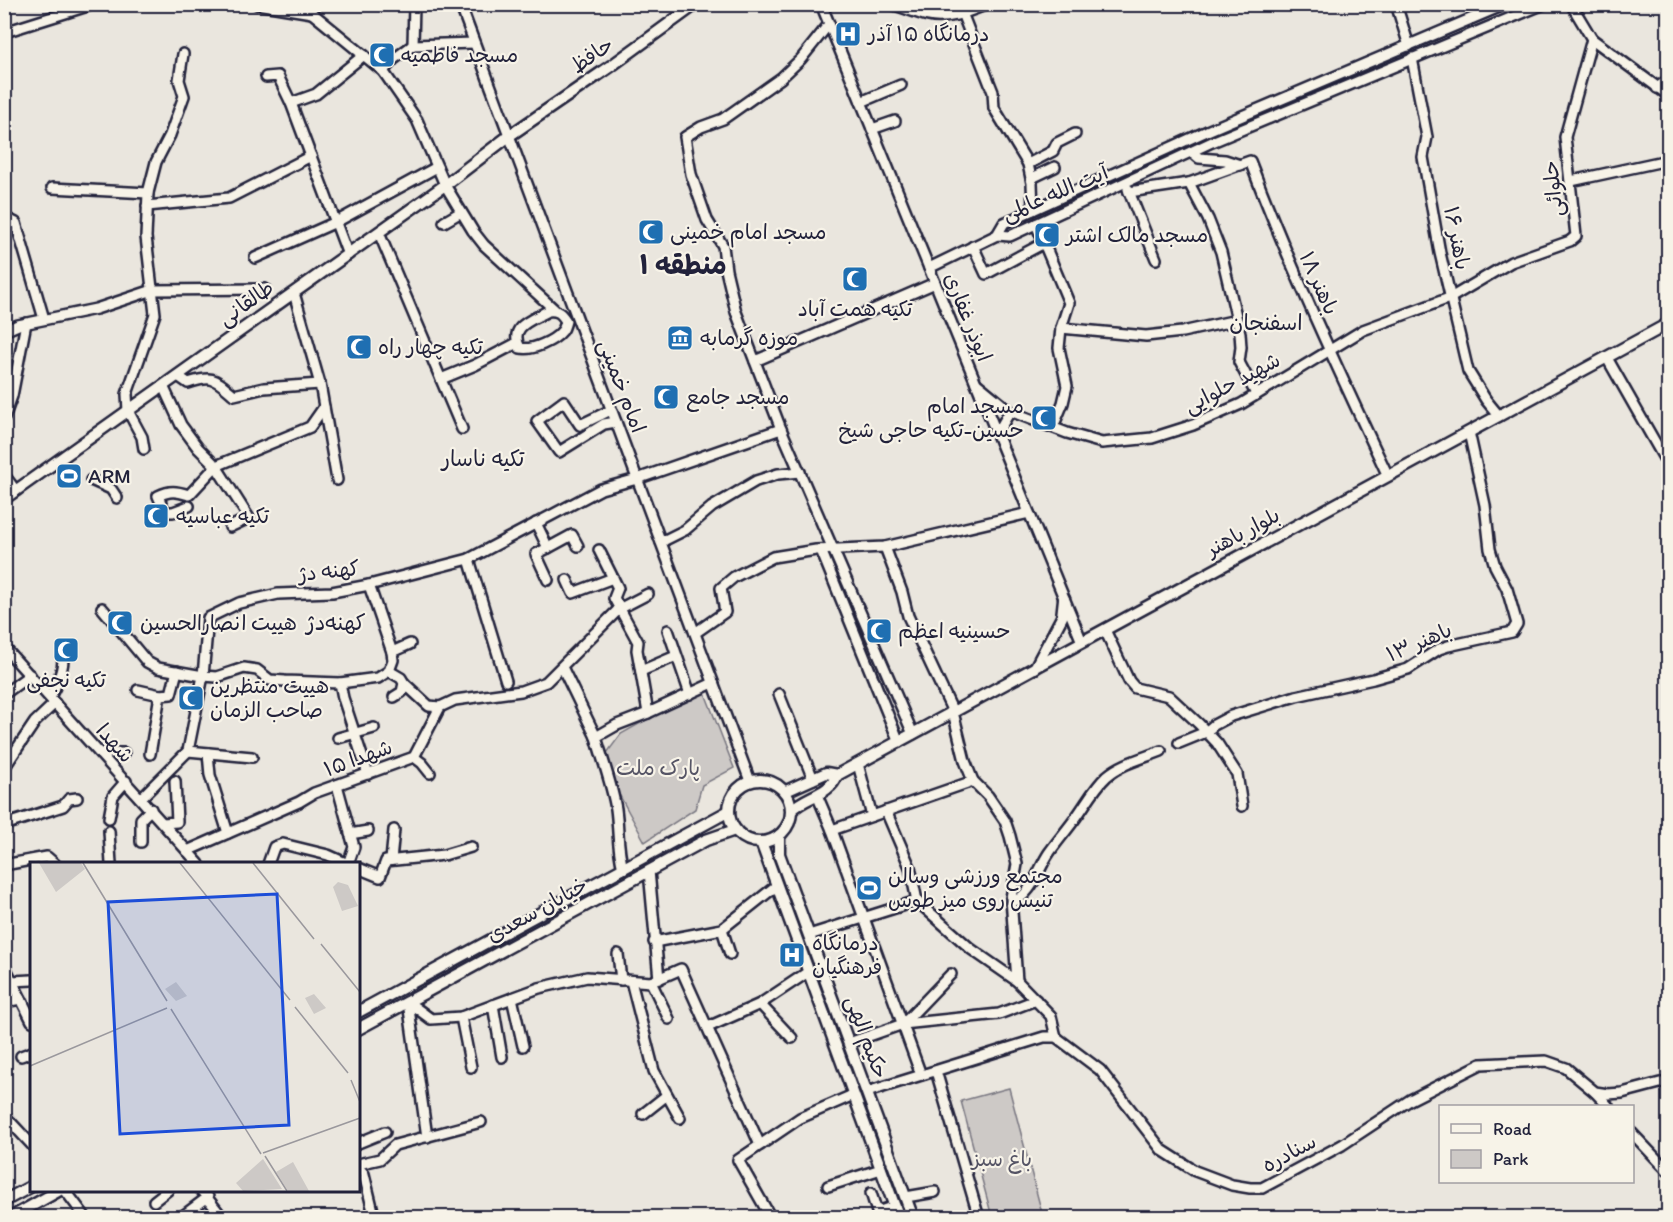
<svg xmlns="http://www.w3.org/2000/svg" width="1673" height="1222" font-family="Itim,'Playpen Sans Arabic',sans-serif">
<rect width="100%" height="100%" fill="#eae6de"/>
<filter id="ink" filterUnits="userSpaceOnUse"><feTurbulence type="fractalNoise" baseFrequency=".0167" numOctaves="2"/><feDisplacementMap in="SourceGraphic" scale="12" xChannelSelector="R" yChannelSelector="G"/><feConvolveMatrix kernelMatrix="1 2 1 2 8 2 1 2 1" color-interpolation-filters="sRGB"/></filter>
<g filter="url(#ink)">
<g fill="#cdc9c6" stroke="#787680" stroke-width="1.5">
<path d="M703 688 734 768 702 785 695 809 645 842 601 761 621 734Z"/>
<path d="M1009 1088 1043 1217H992L961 1101Z"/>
</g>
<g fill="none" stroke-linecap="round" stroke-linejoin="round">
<defs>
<g id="minor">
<path d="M257 4 312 13"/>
<path d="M306 4 312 13 383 71 417 120 445 185 473 231 484 245 556 311"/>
<path d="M460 4 750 781"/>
<path d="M821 4 1082 642"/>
<path d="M892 4C904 8 916 13 928 16 947 21 970 11 988 4"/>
<path d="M1396 4 1409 46"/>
<path d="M1571 4 1592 39 1668 95"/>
<path d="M962 13 993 92 994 108 1028 164 1032 183 1033 210"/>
<path d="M829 24 801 59 781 78 723 119 701 127 685 137 691 174 707 220 723 246 726 270 736 312 781 429 913 734"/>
<path d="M4 28 8 31 94 4"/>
<path d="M413 45 474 43"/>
<path d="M413 45 414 4"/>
<path d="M1412 58 1427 137 1423 157 1440 253 1468 371 1486 400 1499 416"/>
<path d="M383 71 394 59 413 45"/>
<path d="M266 77 278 76 291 103 348 255"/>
<path d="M1657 88 1668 80"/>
<path d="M861 102 901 85"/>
<path d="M291 103 316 94 364 55"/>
<path d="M872 129 895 121"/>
<path d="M1192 152 1199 158 1225 160 1240 165"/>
<path d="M1028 164 1053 151 1057 143 1075 134"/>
<path d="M1032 178 1055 167"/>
<path d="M1571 181 1668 160"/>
<path d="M1189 183 1250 161C1291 269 1339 372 1388 476"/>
<path d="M52 188 148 193"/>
<path d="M1128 189 1156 259"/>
<path d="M1129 192 1189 183 1208 219 1221 252 1240 333 1241 347 1239 362 1256 394"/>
<path d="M147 206 229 198 311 156"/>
<path d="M4 217 16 223 44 319"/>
<path d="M444 222 461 212"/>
<path d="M1036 224 1069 303 1061 328 1059 348 1067 386 1063 403 1053 427"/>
<path d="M379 233 462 429"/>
<path d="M997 235 1004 223 1033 210 1207 131 1506 4"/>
<path d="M973 246 986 274 1044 243"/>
<path d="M255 258 336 222 437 167"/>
<path d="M929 268 997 235 1010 236 1212 142 1544 4"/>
<path d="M294 293 320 384 337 480"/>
<path d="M548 311C558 310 561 313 566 321 565 325 564 329 562 331 554 341 532 351 520 348 508 326 532 320 548 311Z"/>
<path d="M1061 328 1146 336 1182 332 1237 320"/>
<path d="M4 331 18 325 96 309 153 290 265 289"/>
<path d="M1607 358 1668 465"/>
<path d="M755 361 935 283"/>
<path d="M178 376 188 383C213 375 214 378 234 395L264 388 320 384"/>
<path d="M441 379 475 365 517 343"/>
<path d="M976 383 1010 411 1067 433 1102 443 1152 438 1193 425 1241 404 1363 330 1452 297 1511 262 1570 241 1576 236 1565 137 1592 39"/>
<path d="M163 386 181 425 198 448 216 466 249 518 230 527"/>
<path d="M611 410 580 425 564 401 537 421 559 452 604 424 616 422"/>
<path d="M4 418 12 396 26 323"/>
<path d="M997 434 1010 411"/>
<path d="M144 449 142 437 128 411 127 394 155 314 146 237 148 193 156 162 170 135 184 96 179 80 183 54"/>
<path d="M4 475 16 491"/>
<path d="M91 480 111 489 117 498"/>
<path d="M189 506 173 512H165L158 496C170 490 176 491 189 495L216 466 310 427 324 407"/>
<path d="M536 523 548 548 536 554 548 580"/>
<path d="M661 542 685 530 712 507 756 481 778 474 800 472"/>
<path d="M885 547 902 592 908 616 953 712 965 761 973 781 988 796 1005 821 1010 836 1017 864 1011 898 1017 981"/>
<path d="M548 548 572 535 578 546"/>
<path d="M599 550 618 588 614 598 638 642 637 650 648 713"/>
<path d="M821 550 899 742"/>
<path d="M469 559 506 681"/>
<path d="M567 580 573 593 613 578"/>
<path d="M102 608 147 662 158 668 203 676 217 677 244 668 257 670 270 680 285 681 340 683 378 678 389 671 393 660 392 652 369 585"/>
<path d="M668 630 690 694"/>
<path d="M1105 630 1129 681 1135 688 1169 696 1199 724 1217 743 1237 774 1242 806"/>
<path d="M695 633 725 612 721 588 734 577 773 557 816 550 885 547 1029 513"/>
<path d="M4 647 199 864"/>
<path d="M392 652 410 644"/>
<path d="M562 667 596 737 617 725 648 713 713 683"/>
<path d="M389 671 401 678 404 683 402 692 394 697"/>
<path d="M641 671 676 656"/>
<path d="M340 683 343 698 368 774"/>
<path d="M404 683 429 706 440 707"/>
<path d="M138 690 160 695"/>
<path d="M4 694 30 675"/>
<path d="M779 694 813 779"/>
<path d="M50 697C57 683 64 671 63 654"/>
<path d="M596 737C603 761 612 785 616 809 619 831 617 847 623 869"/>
<path d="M338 738 374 728"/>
<path d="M1179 743 1206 732 1214 725 1231 716 1296 696 1373 679 1408 669 1439 649 1448 646 1512 632 1517 624 1507 589 1495 566 1490 549 1485 505 1469 432"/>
<path d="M188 751 252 757"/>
<path d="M100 753H124"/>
<path d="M208 753 210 775 228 833"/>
<path d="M150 754 160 695 171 694 177 671"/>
<path d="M414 757 422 763 430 773"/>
<path d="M858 764 872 816"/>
<path d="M4 768 35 722 55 703"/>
<path d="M337 785 354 847 348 864"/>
<path d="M817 795 832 830 921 1075"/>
<path d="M141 798 188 751 203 676 208 618 239 603 278 594 332 592 369 585 469 559 601 489 637 479 781 429"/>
<path d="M886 811 910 867 917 901 971 949 1017 981 1051 1016 1056 1037"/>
<path d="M109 818 113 796 126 781"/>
<path d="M163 823 177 822 175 781"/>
<path d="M4 825 63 806 69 799 77 798"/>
<path d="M832 830 973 781"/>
<path d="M109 831 111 864"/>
<path d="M350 834 368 831"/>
<path d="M141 842V819L151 809"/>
<path d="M187 851 299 802 314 793 414 757 440 707 455 700 521 691 546 682 619 609 648 594"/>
<path d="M391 860 394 830"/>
<path d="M268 864 274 847 283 844 328 855 348 864"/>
<path d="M4 865 47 857 55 864"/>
<path d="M358 868 380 877 386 861 444 855 471 847"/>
<path d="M649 871 659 979"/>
<path d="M1011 903C1033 894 1037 871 1049 853 1058 840 1068 829 1077 816 1087 802 1095 787 1107 776 1122 763 1144 758 1161 751"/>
<path d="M722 929 730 954"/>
<path d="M809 935 917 901"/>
<path d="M654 942 722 929 776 886"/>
<path d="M618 954 621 980"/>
<path d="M4 965 32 1021"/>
<path d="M12 981 32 980"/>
<path d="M631 981 654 1071 680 1118"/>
<path d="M651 982 669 1019"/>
<path d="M512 998 523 1046"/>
<path d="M4 1002 21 999"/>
<path d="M408 1002 431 1019 461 1017 539 988 587 977 651 982 681 969 760 1145"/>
<path d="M408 1002 427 1137"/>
<path d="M760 1004 792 1038"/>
<path d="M493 1005 502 1057"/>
<path d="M461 1017 471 1067"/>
<path d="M903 1024 951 974"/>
<path d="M708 1027 760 1004 808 972"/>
<path d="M849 1043 903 1024 999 1014 1036 1000"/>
<path d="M21 1056 32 1052"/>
<path d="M936 1071 979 1218"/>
<path d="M867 1092 1044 1037H1056L1100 1070 1162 1150 1195 1171 1232 1185 1250 1188H1262L1342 1145 1410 1100 1481 1064 1546 1061 1566 1068 1595 1092 1608 1094 1622 1093 1660 1083H1668"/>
<path d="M1595 1092 1608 1106"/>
<path d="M643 1114 667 1095"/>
<path d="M4 1115 32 1145"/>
<path d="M1632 1133 1668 1171"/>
<path d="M358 1143 385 1132"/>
<path d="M358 1164 380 1159 395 1145 481 1122"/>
<path d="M828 1186 881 1169"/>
<path d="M65 1190 86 1218"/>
<path d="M201 1190 223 1218"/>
<path d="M871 1193 877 1212 895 1206"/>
<path d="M906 1197 935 1192"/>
<path d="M154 1201 168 1190"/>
<path d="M184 1215 208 1197"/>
<path d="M358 1218 374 1215 364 1174 358 1167"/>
<path d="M771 1218 738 1160 800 1118 853 1095"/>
</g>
<g id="major">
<path d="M4 499 445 185 509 136 611 66 696 4"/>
<path d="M1035 668 1062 617 1064 599"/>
<path d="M837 775 1668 324"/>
<circle cx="760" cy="811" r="31"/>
<path d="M786 791 826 773 837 775"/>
<path d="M792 810C805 796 830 795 837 775"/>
<path d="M779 836V854L913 1218"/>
<path d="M761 842 899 1218"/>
<path d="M358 1012 729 811"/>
<path d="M358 1029 706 840 735 830"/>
<path d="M4 1201 32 1186"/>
<path d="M10 1218 60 1190"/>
</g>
</defs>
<use href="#minor" stroke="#22223b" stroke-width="14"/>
<use href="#major" stroke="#22223b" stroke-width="15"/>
<use href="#minor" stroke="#f7f3e8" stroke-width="9"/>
<use href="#major" stroke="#f7f3e8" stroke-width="10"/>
</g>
</g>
<defs>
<symbol id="hospital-square" viewBox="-11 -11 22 22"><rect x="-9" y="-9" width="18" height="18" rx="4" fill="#1f6fb2" stroke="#f7f3e8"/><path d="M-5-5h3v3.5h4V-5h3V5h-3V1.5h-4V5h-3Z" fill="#fff"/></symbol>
<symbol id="mosque-square" viewBox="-11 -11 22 22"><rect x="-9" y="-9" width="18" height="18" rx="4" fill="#1f6fb2" stroke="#f7f3e8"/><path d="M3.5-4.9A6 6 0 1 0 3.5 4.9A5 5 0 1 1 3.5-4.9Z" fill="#fff"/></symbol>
<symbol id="museum-square" viewBox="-11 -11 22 22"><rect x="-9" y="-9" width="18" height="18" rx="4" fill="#1f6fb2" stroke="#f7f3e8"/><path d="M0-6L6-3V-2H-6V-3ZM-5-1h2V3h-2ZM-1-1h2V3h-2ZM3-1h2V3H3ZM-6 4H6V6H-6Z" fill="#fff"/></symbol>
<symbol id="stadium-square" viewBox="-11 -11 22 22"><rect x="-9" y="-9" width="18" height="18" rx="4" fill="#1f6fb2" stroke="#f7f3e8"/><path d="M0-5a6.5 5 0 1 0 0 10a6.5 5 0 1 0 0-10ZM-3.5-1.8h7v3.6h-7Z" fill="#fff"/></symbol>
</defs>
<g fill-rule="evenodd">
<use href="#hospital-square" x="833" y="19" width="30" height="30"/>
<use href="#mosque-square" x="367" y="40" width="30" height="30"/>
<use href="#mosque-square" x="636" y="217" width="30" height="30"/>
<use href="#mosque-square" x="1032" y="220" width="30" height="30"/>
<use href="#mosque-square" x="840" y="264" width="30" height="30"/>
<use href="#museum-square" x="665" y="323" width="30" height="30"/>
<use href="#mosque-square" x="344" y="332" width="30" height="30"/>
<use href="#mosque-square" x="651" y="382" width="30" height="30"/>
<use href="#mosque-square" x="1029" y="403" width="30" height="30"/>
<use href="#stadium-square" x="54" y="461" width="30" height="30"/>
<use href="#mosque-square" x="141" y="501" width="30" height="30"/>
<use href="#mosque-square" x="105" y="608" width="30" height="30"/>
<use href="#mosque-square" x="864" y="616" width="30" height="30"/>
<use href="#mosque-square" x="51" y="635" width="30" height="30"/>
<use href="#mosque-square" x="176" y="683" width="30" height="30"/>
<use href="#stadium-square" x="854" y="873" width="30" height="30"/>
<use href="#hospital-square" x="777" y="940" width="30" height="30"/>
</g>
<g text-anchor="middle" stroke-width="4.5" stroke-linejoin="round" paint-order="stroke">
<g font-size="21" fill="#22223b" stroke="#f7f3e8" text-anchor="start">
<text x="868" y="41">درمانگاه ۱۵ آذر</text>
<text x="401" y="62">مسجد فاطمیه</text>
<text x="670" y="239">مسجد امام خمینی</text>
<text x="1066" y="242">مسجد مالک اشتر</text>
<text x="855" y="316" text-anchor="middle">تکیه همت آباد</text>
<text x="700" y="345">موزه گرمابه</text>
<text x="378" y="354">تکیه چهار راه</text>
<text x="686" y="404">مسجد جامع</text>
<text x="1024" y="413" text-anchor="end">مسجد امام<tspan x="1024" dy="24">حسین-تکیه حاجی شیخ</tspan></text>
<text x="88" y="483">ARM</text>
<text x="176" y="523">تکیه عباسیه</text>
<text x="140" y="630">هییت انصارالحسین</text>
<text x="898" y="638">حسینیه اعظم</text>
<text x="66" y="687" text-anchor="middle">تکیه نجفی</text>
<text x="210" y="693">هییت منتظرین<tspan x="210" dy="24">صاحب الزمان</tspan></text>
<text x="888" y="883">مجتمع ورزشی وسالن<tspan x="888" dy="24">تنیس روی میز طوس</tspan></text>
<text x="812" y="950">درمانگاه<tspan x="812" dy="24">فرهنگیان</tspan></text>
</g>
<g font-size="21" fill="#22223b" stroke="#f7f3e8">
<text transform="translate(592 55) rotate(-35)" y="7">حافظ</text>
<text transform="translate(1553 189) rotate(-96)" y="7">حلوائی</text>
<text transform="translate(1055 193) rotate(-23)" y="7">آیت الله عالمی</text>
<text transform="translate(1457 238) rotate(79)" y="7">باهنر ۱۶</text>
<text transform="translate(1319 283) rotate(66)" y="7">باهنر ۱۸</text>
<text transform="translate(246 303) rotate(-35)" y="7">طالقانی</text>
<text transform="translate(968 317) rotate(68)" y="7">ابوذر غفاری</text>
<text transform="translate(1232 383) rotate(-28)" y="7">شهید حلوایی</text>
<text transform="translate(622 386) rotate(69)" y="7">امام خمینی</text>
<text transform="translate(1243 532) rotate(-28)" y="7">بلوار باهنر</text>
<text transform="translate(329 571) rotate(-6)" y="7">کهنه دژ</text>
<text transform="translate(1419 642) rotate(-23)" y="7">باهنر ۱۳</text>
<text transform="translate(115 743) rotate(48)" y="7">شهدا</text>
<text transform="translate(358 758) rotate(-20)" y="7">شهدا ۱۵</text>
<text transform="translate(537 910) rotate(-29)" y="7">خیابان سعدی</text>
<text transform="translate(867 1037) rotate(70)" y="7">حکیم الهی</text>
<text transform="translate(1289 1153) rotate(-28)" y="7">سنادره</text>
</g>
<g font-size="21" fill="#555465" stroke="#f7f3e8">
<text x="658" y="775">پارک ملت</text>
<text x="1002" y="1166">باغ سبز</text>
</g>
<g font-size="22" fill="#22223b" stroke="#f7f3e8">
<text x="1266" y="330">اسفنجان</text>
<text x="483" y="466">تکیه ناسار</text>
<text x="336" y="630">کهنه‌دژ</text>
</g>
<g font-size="27" font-weight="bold" fill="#22223b" stroke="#f7f3e8">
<text x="683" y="274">منطقه ۱</text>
</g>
</g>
<g transform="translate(30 862)">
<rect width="330" height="330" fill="#eae6de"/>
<path d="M9 1H51L55 7 26 30ZM308 20 318 23 328 44 312 49 303 25ZM146 120 157 134 146 139 135 127ZM284 132 296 146 284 152 275 136ZM233 297 252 327 213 329 206 321ZM263 300 279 329H258L246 310Z" fill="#cdc9c6"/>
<path fill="none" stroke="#9a989d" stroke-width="1.5" d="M53 1 137 139M150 1 260 138M223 1 284 77M291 82 330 130M265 145 318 211M141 147 231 292M0 204 137 146M321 218 330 240M233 291 330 256M235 294 257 329"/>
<path fill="#1d4ed8" fill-opacity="0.15" stroke="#1d4ed8" stroke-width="3" d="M247 32 259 263 90 272 78 40Z"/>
<rect width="330" height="330" fill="none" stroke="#22223b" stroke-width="3"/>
</g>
<rect width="1673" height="1222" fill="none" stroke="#f7f3e8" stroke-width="24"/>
<rect x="12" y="12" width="1649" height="1198" fill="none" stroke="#22223b" stroke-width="2" filter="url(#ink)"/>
<rect x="1439" y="1105" width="195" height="78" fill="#f7f3e8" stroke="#a29fa3" stroke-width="1.5"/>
<rect x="1451" y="1124" width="30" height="9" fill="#f7f3e8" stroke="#a29fa3" stroke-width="1.5"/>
<text x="1493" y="1135" font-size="18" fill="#22223b">Road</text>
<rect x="1451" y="1150" width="30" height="18" fill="#cdc9c6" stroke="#a29fa3" stroke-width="1.5"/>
<text x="1493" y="1165" font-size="18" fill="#22223b">Park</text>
</svg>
